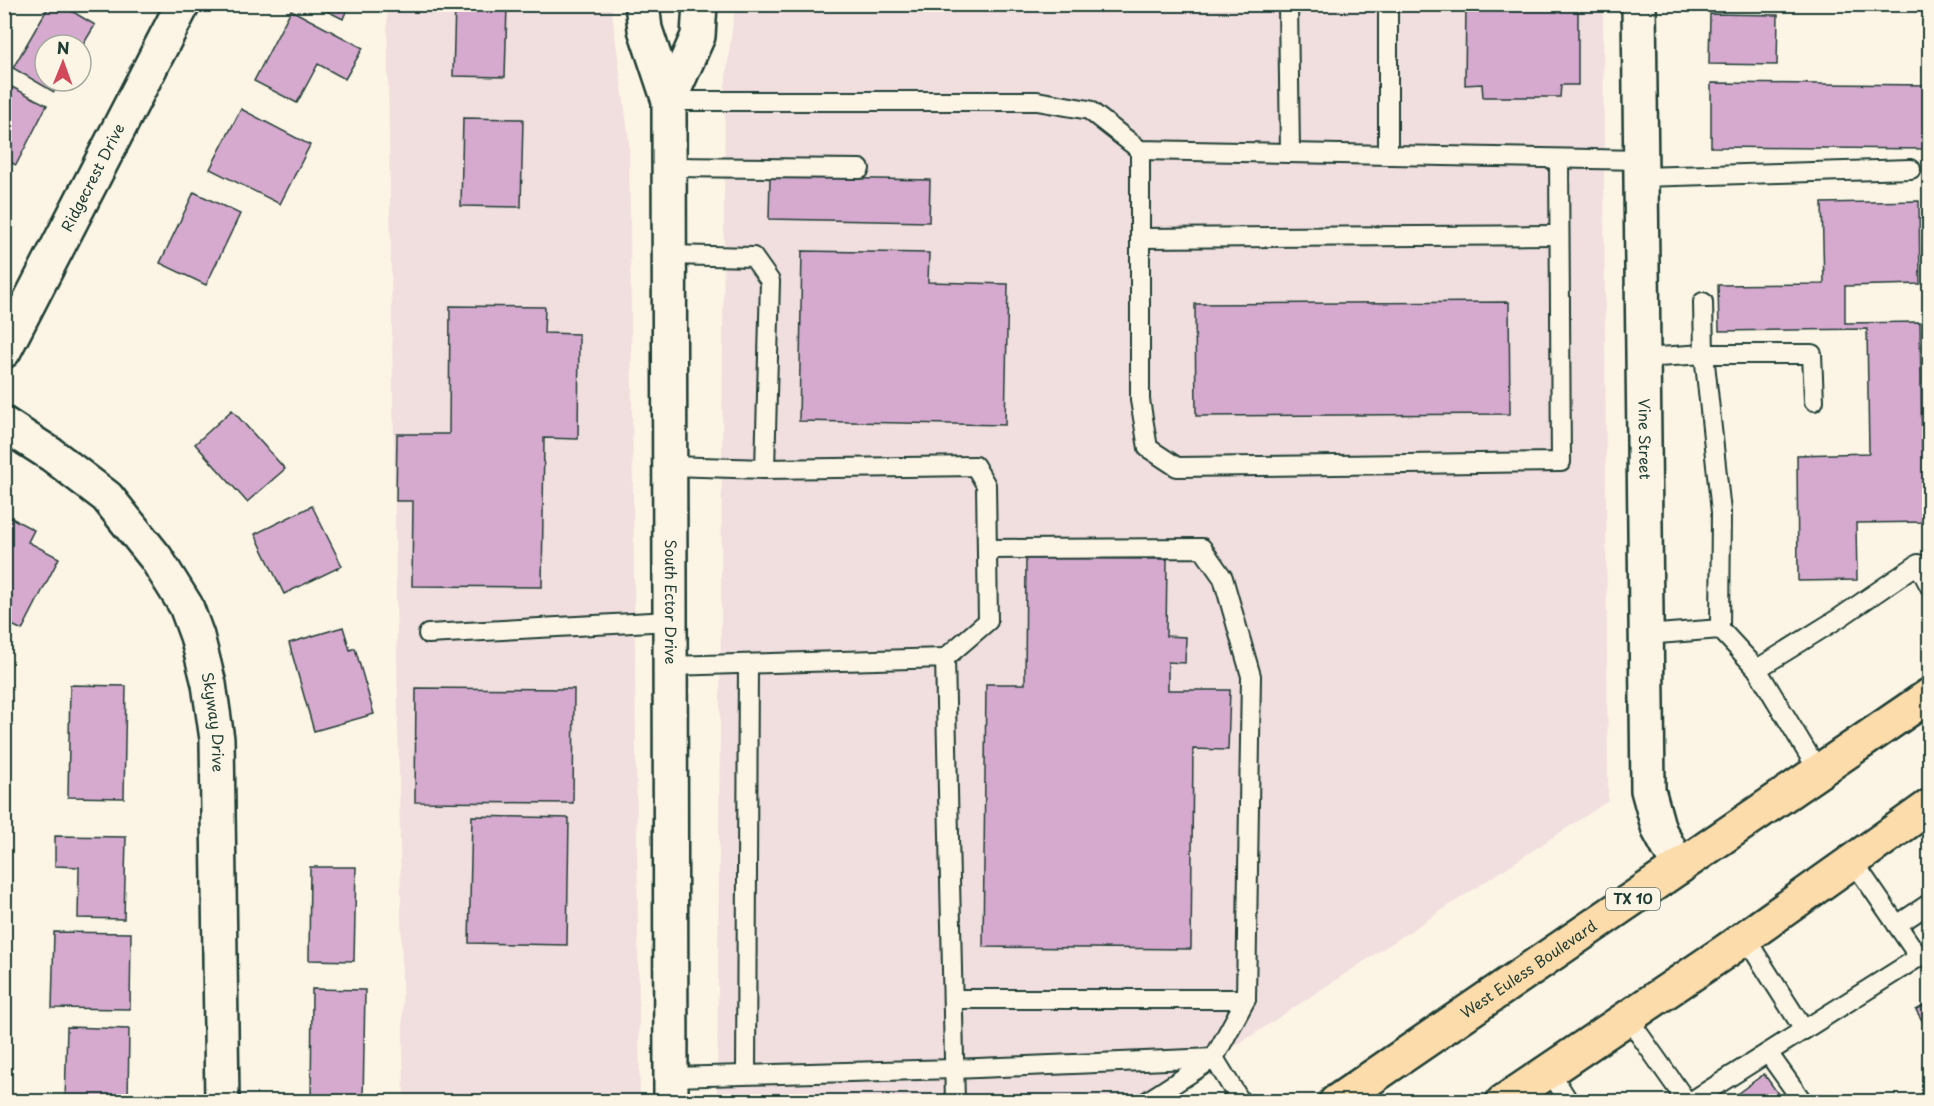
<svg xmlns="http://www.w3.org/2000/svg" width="1934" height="1106" font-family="'Playpen Sans',sans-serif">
<rect width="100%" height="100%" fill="#fcf5e5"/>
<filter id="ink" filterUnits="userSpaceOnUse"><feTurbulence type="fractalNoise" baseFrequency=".0167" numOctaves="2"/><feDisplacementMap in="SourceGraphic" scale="12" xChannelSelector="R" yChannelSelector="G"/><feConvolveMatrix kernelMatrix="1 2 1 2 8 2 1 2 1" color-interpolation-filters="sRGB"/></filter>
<g filter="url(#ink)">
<g fill="#f1dede">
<path d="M387 5H611L629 140 640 1101H404Z"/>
<path d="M735 5H1603L1608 801 1152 1101 717 1102 725 87Z"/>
</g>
<g fill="#d6aacf" stroke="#1f3d34" stroke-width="1.5">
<path d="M50 4H60L95 25 81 48V45H45V81H61L54 92 13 68Z"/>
<path d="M313 4H349L343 19Z"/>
<path d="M455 4 507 5 505 77 453 76Z"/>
<path d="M793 4H862V8L793 7Z"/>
<path d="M1466 4H1578V85H1561L1560 97H1483L1482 84 1465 85Z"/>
<path d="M291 10 363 48 345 79 318 64 297 103 254 81Z"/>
<path d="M1710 14 1778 15 1777 65 1709 64Z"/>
<path d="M1711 83 1930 85V149L1711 147Z"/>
<path d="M8 85 47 105 16 165 4 159V91Z"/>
<path d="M241 109 310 145 280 204 210 169Z"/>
<path d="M463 118 523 119 521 207 461 206Z"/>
<path d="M770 177 930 180 929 222 769 219Z"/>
<path d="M194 192 240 214 206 285 160 263Z"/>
<path d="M1919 201 1920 284 1845 286V323L1920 322 1922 448 1930 447V522L1856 523 1857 580 1798 581 1797 455 1869 453 1867 329 1719 331 1718 285 1824 284 1822 203Z"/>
<path d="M802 251 929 253 928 282 1008 284 1005 425 799 421Z"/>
<path d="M1509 302 1510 414 1196 416 1195 304Z"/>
<path d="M450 306 545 307 544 333 579 334 578 439 544 438 542 587 412 586 413 501H396L397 434H449Z"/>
<path d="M232 410 285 469 247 502 195 444Z"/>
<path d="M312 506 342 566 284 594 255 534Z"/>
<path d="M4 514 34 530 28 542 59 558 22 630 4 621Z"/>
<path d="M1026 558 1167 559 1166 636 1186 637 1185 663 1168 662V690H1230L1228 750 1193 749 1191 949 983 947 986 684H1025Z"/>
<path d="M343 627 350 650 355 648 374 714 314 731 289 643Z"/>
<path d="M70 685 126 686 124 798 68 797Z"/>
<path d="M416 688 574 689 573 803 415 802Z"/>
<path d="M472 816 569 818 567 945 469 943Z"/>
<path d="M55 836 126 837 124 919 78 918 79 867 55 866Z"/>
<path d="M310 867H356L354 961 309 960Z"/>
<path d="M54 932 131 933 130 1009 52 1008Z"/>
<path d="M312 989 365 990 363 1102H311Z"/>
<path d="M1930 1002V1034L1916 1010Z"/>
<path d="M67 1027 129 1029 128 1102H65Z"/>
<path d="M1764 1074 1784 1102H1726Z"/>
</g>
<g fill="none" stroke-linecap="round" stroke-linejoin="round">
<defs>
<g id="service">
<path d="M1288 4 1290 152"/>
<path d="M1388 4V155"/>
<path d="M669 101H1037L1089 110 1140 150 1641 160"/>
<path d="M1140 150V400L1148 448 1177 467 1561 462 1559 159"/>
<path d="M669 167 860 169"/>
<path d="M1641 177 1911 169"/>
<path d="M1140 238 1559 235"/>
<path d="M669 255 753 257 770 281 765 469 670 466"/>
<path d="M1703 302 1704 354H1812L1814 401"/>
<path d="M1643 358 1704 354 1721 512 1720 629"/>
<path d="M765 469 975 466 986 485 988 621 945 658"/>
<path d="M428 634 670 621"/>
<path d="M1646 635 1720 629 1757 669"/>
<path d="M670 666 945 658 955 1102"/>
<path d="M1819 772 1757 669 1839 618 1918 564 1930 587"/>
<path d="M1897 925 1930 903"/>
<path d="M1745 937 1804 1030"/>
<path d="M953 999H1246"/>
<path d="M1627 1017 1687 1102"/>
<path d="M1768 1053 1803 1102"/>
<path d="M1549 1070 1569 1102"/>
<path d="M746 1074 748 664"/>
<path d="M671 1077 954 1069 1214 1058 1246 999 1251 676 1223 578 1202 548 987 549"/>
<path d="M1146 1102 1214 1058 1241 1102"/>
<path d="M1690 1102 1919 957 1853 861"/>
</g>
<g id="minor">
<path id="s1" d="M1639 4 1648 790 1659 830 1679 867"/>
<path id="s2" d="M4 351 183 4"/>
<path id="s3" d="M4 424 52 455 107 497 156 558 186 606 197 636 209 684 217 739 222 1102"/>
</g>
<g id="tertiary">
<path id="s4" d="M642 4 645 29 669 101 671 1102"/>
<path d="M669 101 698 36 700 4"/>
</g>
<g id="primary">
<path id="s5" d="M1336 1102 1930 695"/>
<path d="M1503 1102 1726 951 1930 806"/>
</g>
</defs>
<use href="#service" stroke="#1f3d34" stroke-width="22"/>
<use href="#minor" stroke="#1f3d34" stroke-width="38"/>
<use href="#tertiary" stroke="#1f3d34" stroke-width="38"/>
<use href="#primary" stroke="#1f3d34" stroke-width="38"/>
<use href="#service" stroke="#fcf5e5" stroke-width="18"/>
<use href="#minor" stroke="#fcf5e5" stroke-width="33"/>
<use href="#tertiary" stroke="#fcf5e5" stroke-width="33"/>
<use href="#primary" stroke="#fddcac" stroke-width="33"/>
</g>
</g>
<g text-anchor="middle" stroke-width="5" stroke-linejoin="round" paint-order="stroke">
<rect fill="#fcf5e5" stroke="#617469" stroke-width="1.5" x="1606" y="888" width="54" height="22" rx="4.5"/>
<g font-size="14" font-weight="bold" fill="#1f3d34">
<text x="1633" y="904">TX 10</text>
</g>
<g font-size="15" fill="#1f3d34" stroke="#fcf5e5">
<text dy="5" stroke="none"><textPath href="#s2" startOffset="195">Ridgecrest Drive</textPath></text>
<text dy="5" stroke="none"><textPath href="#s1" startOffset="435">Vine Street</textPath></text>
<text dy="5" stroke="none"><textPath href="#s4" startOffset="602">South Ector Drive</textPath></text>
<text dy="5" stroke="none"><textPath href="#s3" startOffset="381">Skyway Drive</textPath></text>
<text dy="5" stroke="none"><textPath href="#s5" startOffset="234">West Euless Boulevard</textPath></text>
</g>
</g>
<rect width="1934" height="1106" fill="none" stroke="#fcf5e5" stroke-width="24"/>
<rect x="12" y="12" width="1910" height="1082" fill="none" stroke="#1f3d34" stroke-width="2" filter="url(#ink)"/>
<g transform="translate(63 63) rotate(1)"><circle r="28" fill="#fcf5e5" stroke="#a4ab9e" stroke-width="1.5"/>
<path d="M0-4.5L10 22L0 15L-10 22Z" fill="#d1495b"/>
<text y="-9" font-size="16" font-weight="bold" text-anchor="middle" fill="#1f3d34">N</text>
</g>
</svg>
